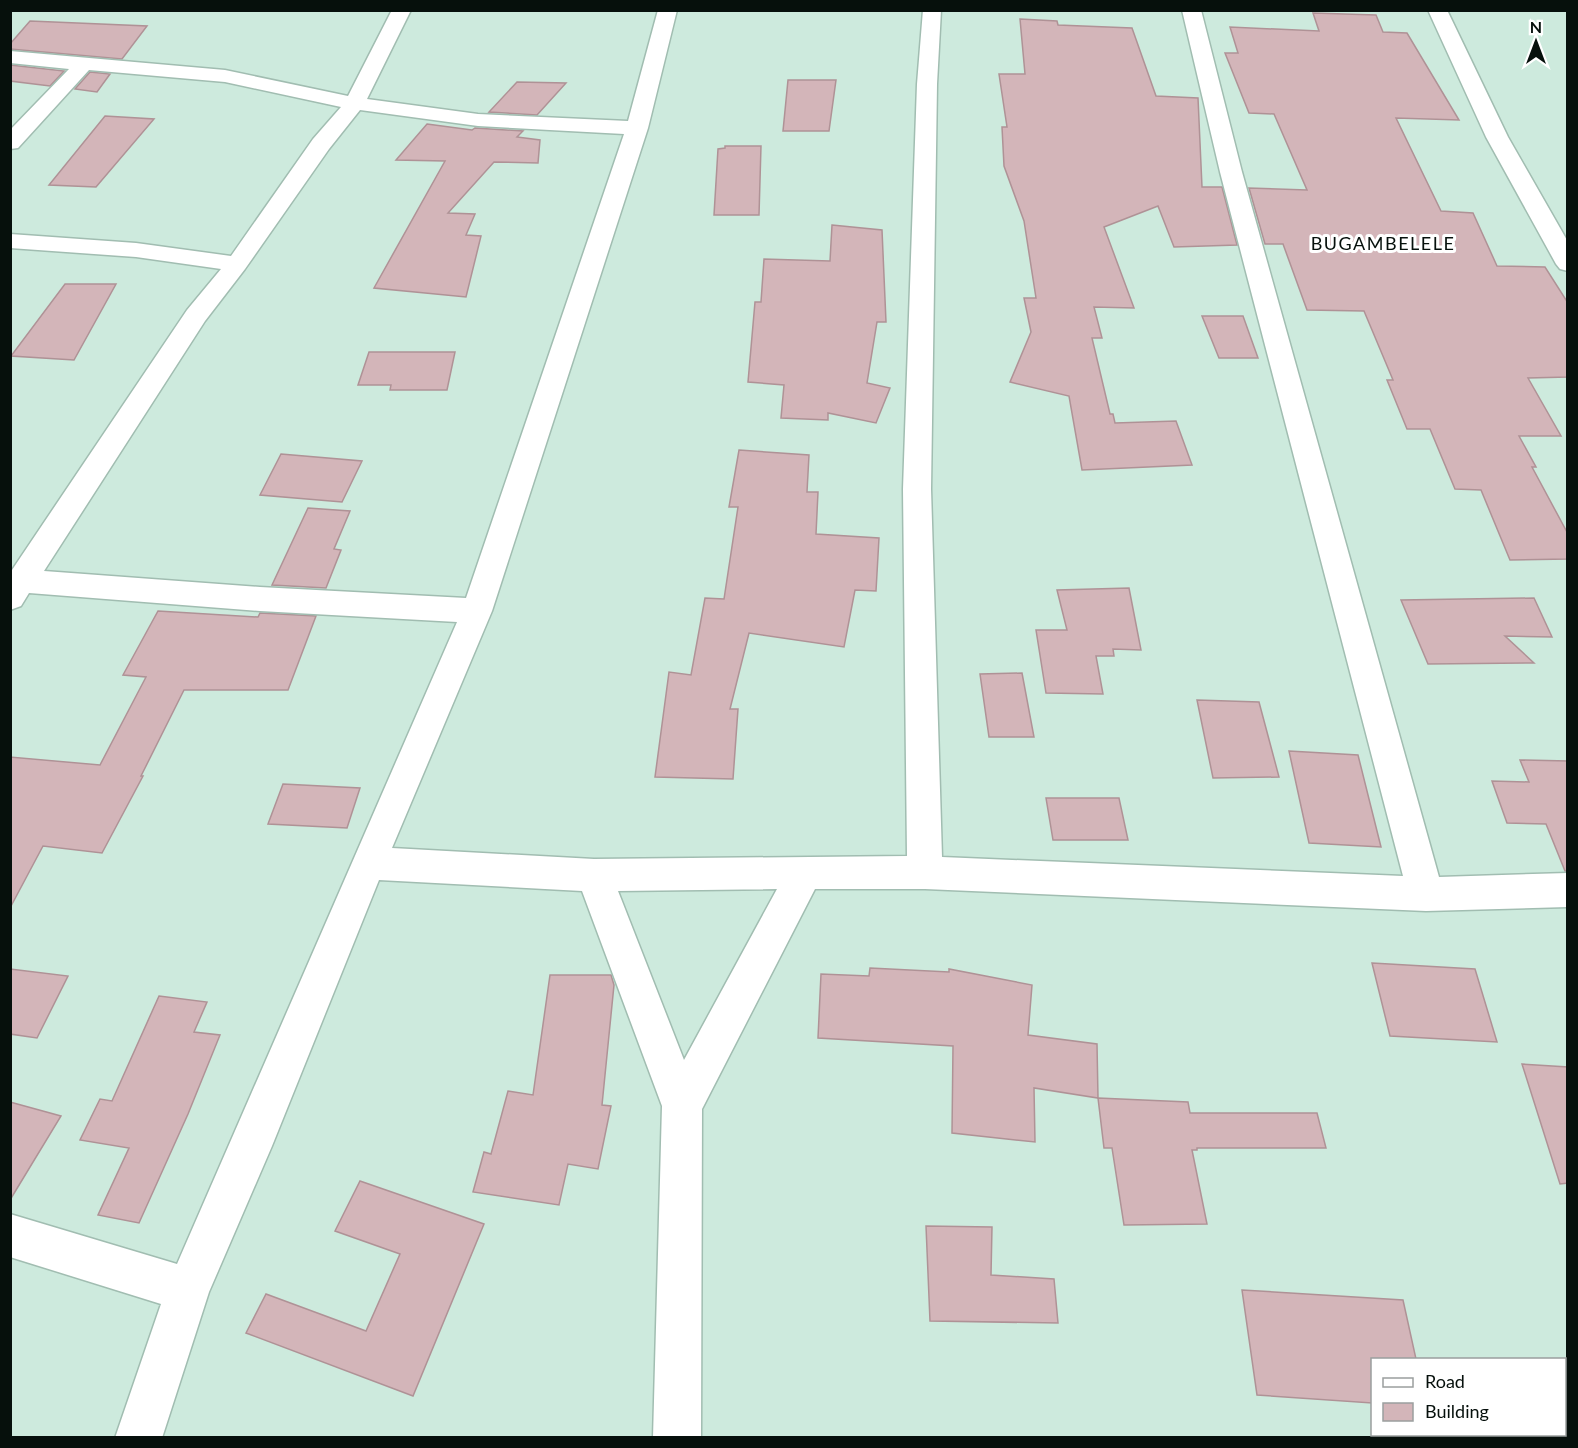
<svg xmlns="http://www.w3.org/2000/svg" width="1578" height="1448" font-family="Lato,sans-serif">
<rect width="100%" height="100%" fill="#cdeadd"/>
<g fill="#d3b5b9" stroke="#af9296" stroke-width="1.5">
<path d="M1313 13 1376 15 1383 32 1407 33 1459 120 1396 118 1441 211 1473 213 1497 266 1545 267 1568 303V377L1528 378 1561 436H1519L1536 467H1532L1568 534V559L1510 560 1481 490 1455 489 1430 429H1407L1387 380H1393L1364 311 1307 310 1283 244H1265L1249 188 1307 190 1274 114 1249 113 1225 53H1238L1230 27 1319 31Z"/>
<path d="M1020 19 1057 21 1058 25 1132 28 1156 96 1198 98 1202 187H1222L1237 245 1174 247 1158 206 1104 227 1134 308 1094 307 1102 338H1092L1110 414H1113L1115 423 1176 421 1192 465 1082 470 1069 396 1010 382 1031 332 1024 298H1036L1024 221 1004 166 1002 127H1007L999 74H1025Z"/>
<path d="M30 21 147 26 122 59 10 49V44Z"/>
<path d="M10 65 64 71 50 86 10 81Z"/>
<path d="M90 72 110 74 97 92 75 89Z"/>
<path d="M788 80H836L829 131H783Z"/>
<path d="M517 82 566 83 537 115 489 112Z"/>
<path d="M105 116 154 119 96 187 49 185Z"/>
<path d="M427 124 472 130 475 128 523 131 517 137 540 140 538 163 494 162 448 213 475 214 466 235 481 236 466 297 374 288 445 161 396 160Z"/>
<path d="M725 146H761L759 215H714L718 149 725 148Z"/>
<path d="M832 225 882 230 886 322H877L867 383 890 388 876 423 828 413V420L781 418 784 385 748 382 755 302H761L764 259 830 261Z"/>
<path d="M65 284H116L74 360 11 356Z"/>
<path d="M1202 316H1243L1258 358H1219Z"/>
<path d="M369 352H455L447 390H390L391 385H358Z"/>
<path d="M739 450 809 455 807 492H818L816 534 879 538 876 591 855 590 844 647 749 633 730 709H738L733 779 655 777 669 672 691 675 705 598 724 599 738 507H729Z"/>
<path d="M281 454 362 461 342 502 260 495Z"/>
<path d="M308 508 350 511 334 549 341 550 326 588 272 585Z"/>
<path d="M1129 588 1141 650 1113 649 1114 656H1096L1103 694 1046 693 1036 630H1067L1057 590Z"/>
<path d="M1534 598 1552 637 1505 636 1534 663 1428 664 1401 600Z"/>
<path d="M158 611 258 617 260 613 316 616 288 690H184L141 776H143L102 853 43 846 10 908V757L100 765 146 677 123 675Z"/>
<path d="M1022 673 1034 737H989L980 674Z"/>
<path d="M1197 700 1259 702 1279 777 1213 778Z"/>
<path d="M1289 751 1358 755 1381 847 1309 843Z"/>
<path d="M1520 760 1568 761V871H1565L1546 824 1507 823 1492 781 1529 782Z"/>
<path d="M283 784 360 788 347 828 268 824Z"/>
<path d="M1046 798H1119L1128 840H1053Z"/>
<path d="M1372 963 1475 969 1497 1042 1390 1036Z"/>
<path d="M870 968 949 972V969L1032 985 1028 1035 1097 1044 1098 1098 1034 1088 1035 1142 952 1133 953 1046 818 1038 821 974 869 976Z"/>
<path d="M10 969 68 976 37 1038 10 1034Z"/>
<path d="M550 975H611L614 985 602 1105 611 1106 598 1169 568 1164 559 1205 473 1192 484 1152 491 1154 508 1091 533 1095Z"/>
<path d="M159 996 207 1002 194 1032 220 1035 188 1114 139 1223 98 1215 129 1148 80 1140 100 1099 112 1101Z"/>
<path d="M1522 1064 1568 1067V1183L1560 1184Z"/>
<path d="M1098 1098 1188 1102 1190 1113H1317L1326 1148H1197V1150H1192L1207 1224 1124 1225 1112 1148H1104Z"/>
<path d="M10 1102 61 1116 10 1200Z"/>
<path d="M360 1181 484 1224 413 1396 246 1333 266 1294 366 1331 400 1254 335 1231Z"/>
<path d="M926 1226 992 1227 991 1275 1054 1279 1058 1323 930 1321Z"/>
<path d="M1242 1290 1403 1300 1416 1359H1372V1403L1257 1395Z"/>
</g>
<g fill="none" stroke-linecap="round" stroke-linejoin="round">
<defs>
<g id="minor">
<path d="M392 10H411L367 99 478 114 628 121 658 10H677L648 128 492 611 392 848 594 859 907 856 903 489 917 84 923 10H941L937 84 931 489 942 857 1403 876 1220 172 1182 10H1201L1242 172 1439 877 1568 873V907L1426 911 925 889H815L702 1109 701 1438H653L662 1106 582 891 379 880 272 1146 209 1292 162 1438H115L161 1304 10 1257V1214L177 1264 457 622 260 611 29 593 21 606 10 610V573L187 310 221 269 136 257 10 248V234L136 243 231 256 313 139 341 107 225 82 89 70 18 148 10 149V130L69 69 10 63V51L225 70 348 96ZM360 110 478 126 624 134 466 598 260 587 44 571 205 321 245 269 329 149ZM777 889 684 1060 618 891Z"/>
<path d="M1428 10H1447L1508 137 1568 242V271L1560 269 1556 264 1486 137Z"/>
</g>
</defs>
<use href="#minor" stroke="#a1bdb1" stroke-width="3"/>
<use href="#minor" fill="#fff" fill-rule="evenodd"/>
</g>
<g text-anchor="middle" stroke-width="6" stroke-linejoin="round" paint-order="stroke">
<g font-size="18" letter-spacing="1.5" fill="#06100c" stroke="#fff">
<text x="1383" y="250">BUGAMBELELE</text>
</g>
</g>
<rect width="1578" height="1448" fill="none" stroke="#06100c" stroke-width="24"/>
<rect x="1371" y="1358" width="195" height="78" fill="#ffffff" stroke="#9b9f9e" stroke-width="1.5"/>
<rect x="1383" y="1378" width="30" height="9" fill="#ffffff" stroke="#9b9f9e" stroke-width="1.5"/>
<text x="1425" y="1388" font-size="18" fill="#06100c">Road</text>
<rect x="1383" y="1403" width="30" height="18" fill="#d3b5b9" stroke="#9b9f9e" stroke-width="1.5"/>
<text x="1425" y="1418" font-size="18" fill="#06100c">Building</text>
<g transform="translate(1536 42)" stroke="#ffffff" stroke-width="4.5" paint-order="stroke">
<path d="M0-4.5L10 22L0 15L-10 22Z" fill="#06100c"/>
<text y="-9" font-size="16" font-weight="bold" text-anchor="middle" fill="#06100c">N</text>
</g>
</svg>
